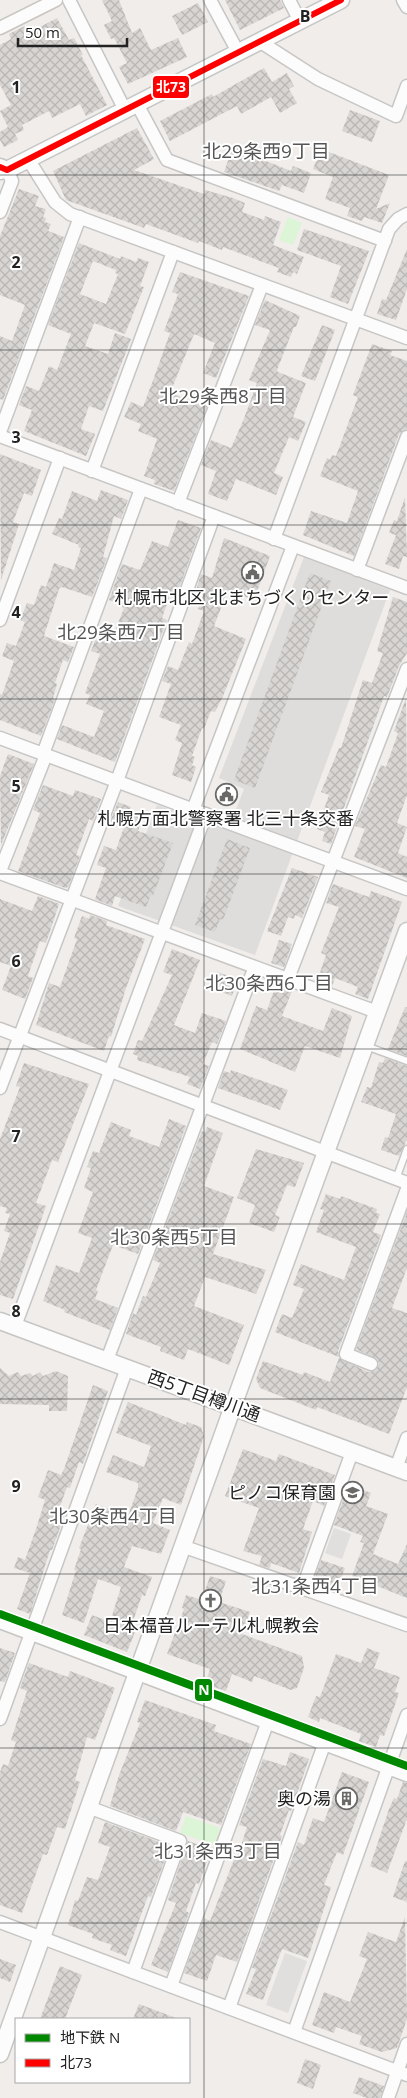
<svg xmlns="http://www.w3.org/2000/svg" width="407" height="2098" font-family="'Open Sans','Noto Sans JP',sans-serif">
<defs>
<pattern id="building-cross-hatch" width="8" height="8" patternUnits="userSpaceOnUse" patternTransform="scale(1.25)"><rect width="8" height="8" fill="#d8d5d3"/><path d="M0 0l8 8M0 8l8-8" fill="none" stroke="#b9b7b5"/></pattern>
</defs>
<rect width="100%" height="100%" fill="#f0edea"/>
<path fill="#dfdddc" d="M304 557 390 590 255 955 118 906 157 805 228 830 244 789 219 778Z"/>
<g fill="#dbf5d6">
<path d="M288 217 302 223 293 245 279 240Z"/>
<path d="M186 1816 220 1828 215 1845 180 1833Z"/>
</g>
<g fill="#e0dfde">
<path d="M334 1528 351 1534 342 1559 325 1553Z"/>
<path d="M285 1953 307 1961 288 2013 266 2005Z"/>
</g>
<g fill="url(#building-cross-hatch)" fill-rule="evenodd">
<path d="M102 0H119L132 33 140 28 151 50 178 38 187 57 128 84 119 67 127 63 114 38 111 39 104 25 112 21Z"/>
<path d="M225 0H280L284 8 240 30Z"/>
<path d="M198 3 208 22 182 35 172 16Z"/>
<path d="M57 18 69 40 74 38 83 55H81L107 105 86 116 80 104 52 118 49 111 22 125 24 130 15 134 18 140 4 147 0 140V132L8 127 0 111 11 105 0 85V45L11 39 9 34 25 26 29 33Z"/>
<path d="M264 68 272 82 287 73 294 86 289 89 297 103 280 113 271 97 241 114 237 106 170 141 160 121 212 94 213 97Z"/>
<path d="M350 110 380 121 372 142 342 131Z"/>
<path d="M137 128 154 159 134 170 195 191 204 194 205 190 233 198 245 203 242 212 264 220 265 216 281 222 273 245 304 257 297 274 293 272 291 277 277 272 279 268 223 247 222 250 199 241 198 243 146 224 144 228 66 200 53 171Z"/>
<path d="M234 144 258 153 256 157 291 171 293 166 311 173 304 193 282 185 279 191 224 172Z"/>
<path d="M321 149 389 175 376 209 390 203 382 223 364 217 362 221 347 216 350 208 325 199 333 177 313 169Z"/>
<path d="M19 189 39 196 35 206 46 209 43 217 46 218 45 222 51 224 48 231 64 237 3 400 0 399V336L12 341 25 305 0 295V236Z"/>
<path d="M304 229 369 251 348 304 330 297 341 266 297 250Z"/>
<path d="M79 243 120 259 121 256 136 262 138 258 149 262 140 286 144 287 125 334 94 323 85 346 108 354 115 333 131 339 103 411 89 406 81 429 95 434 86 456 24 431 32 410 19 405 26 386 39 391 49 366 57 370 71 334 48 325ZM93 261 116 270 115 273 118 274 106 304 80 294Z"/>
<path d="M407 249V289L396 320 377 314 382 299 386 300Z"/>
<path d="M180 272 249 296 216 378 203 373 215 343 194 334 170 393 207 406 174 491 154 484 155 480 144 476 157 439 138 431 141 424 124 417 131 402 143 407 152 383 170 333 164 331 178 294 172 292Z"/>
<path d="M265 300 300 316 296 327H294L277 370 278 372 306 383 293 417 306 422 298 441 289 437 274 473 283 477 276 495 236 479 227 501 208 494 216 471 201 465 211 440 231 448 243 421 257 383 249 380 270 330 255 325Z"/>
<path d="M322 325 335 330 315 381 301 376Z"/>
<path d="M372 344 392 351 390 355 407 361V429L399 434 354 556 303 535 311 511 347 523 358 491 320 476 327 458 330 460 332 455 336 456 358 397 353 395Z"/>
<path d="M0 454 41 470 32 496 24 493 13 522 19 524 1 580Z"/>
<path d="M101 490 128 500 121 519 114 516 103 557 107 558 92 597 62 587 59 589 44 636 74 647 68 662 63 660 55 683 57 684 53 698 55 699 41 736 0 720V694L2 695 14 661 2 656 7 643 16 646 25 622 20 620 27 603 34 605 41 585 46 587 54 563 74 570 81 548 78 547 79 545 52 534 59 518 62 519 72 491 97 501Z"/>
<path d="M405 497 407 557 403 556 399 569 385 564 396 535 389 533 394 520 397 521Z"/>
<path d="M178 520 201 528 177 594 171 592 162 618 167 620 115 762 57 739 62 725 94 737 104 711 86 704 90 695 85 693 100 654 91 651 96 638 110 644 124 608 121 606V604L109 600 122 564 140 570 152 541 168 547Z"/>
<path d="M224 538 270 556 254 600 228 590 214 626 246 639 223 696 215 712 211 711 204 729 202 728 192 756 195 757 192 765 196 767 191 782 172 775 182 743 175 740 181 725 159 717 171 684 162 681 168 666 178 670 189 642 192 644 204 611 198 609 204 593 196 590 201 574 212 578Z"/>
<path d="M310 573 331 581 255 788 234 780Z"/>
<path d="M393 597 407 602V653L399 666 387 697 384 696 331 844 322 841 325 832 317 829 329 795 321 792 339 748H341L363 680 372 683 383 653 377 651Z"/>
<path d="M406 698 407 795 397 823 407 827 398 853 407 857V878L354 857 365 829 355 826 381 765 386 767 398 733 394 731Z"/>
<path d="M8 754 34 764 1 845 0 776Z"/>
<path d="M43 785 73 796 75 790 101 799 93 821 89 819 76 855 80 856 68 887 65 888 18 871 40 813 33 810Z"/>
<path d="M221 786 237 791 233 802 217 797Z"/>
<path d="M118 802 131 807 129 811 143 817 138 831 173 843 153 896 151 895 146 907 115 896 112 906 95 899 106 868 97 865 104 846 116 850 124 827 110 822Z"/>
<path d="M227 839 250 848 223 920 220 919 215 932 195 925Z"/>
<path d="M292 868 318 877 302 918 295 915 294 919 288 917 281 936 267 931Z"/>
<path d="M333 884 369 897 371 891 402 902 368 999 355 994 358 987 335 978 332 987 317 981 326 955 321 953 339 907 326 903Z"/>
<path d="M38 896 59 904 46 943 40 941 28 976 33 978 25 999 2 990 11 966 0 962V899L32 911Z"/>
<path d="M90 915 107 921 106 925 145 939 126 988 111 1037 109 1036 104 1051 36 1025 49 983 60 987 77 939 74 938 82 916 89 919Z"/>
<path d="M279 940 292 944 284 967 271 963Z"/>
<path d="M172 949 200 960 174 1025 195 1033 202 1013 226 1021 217 1044 212 1042 203 1064 209 1066 200 1089 187 1084 190 1077 137 1060 138 1056 133 1054 138 1040 142 1041 172 975 163 972Z"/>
<path d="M217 972 238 979 232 996 211 988Z"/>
<path d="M276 985 292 991 282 1016 323 1031 332 1008 352 1016 340 1058 305 1046 295 1072 240 1049 256 1006 267 1010Z"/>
<path d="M405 1007H407V1056L388 1049Z"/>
<path d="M385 1058 407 1066V1140L399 1156 381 1150 385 1137 388 1138 396 1114 361 1102 367 1087 371 1088 379 1062 383 1063Z"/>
<path d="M24 1063 89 1084 58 1162 52 1160 36 1203 46 1206 13 1299 0 1295V1262L10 1233 4 1231 10 1214 5 1213 7 1208 0 1206V1139L20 1087 16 1086Z"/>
<path d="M231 1070 288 1090 280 1110 218 1088 224 1071 230 1073Z"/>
<path d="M169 1119 186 1126 138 1254 113 1245 96 1290 98 1291 95 1299 118 1308 110 1330 64 1312 65 1310 43 1301 56 1265 79 1273 92 1238 78 1233 93 1192 84 1188 91 1168 87 1167 93 1151 99 1153 111 1122 131 1130 129 1136 159 1147Z"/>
<path d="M207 1127 223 1133 204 1186 234 1197 213 1254 266 1270 256 1294 205 1277 194 1306 244 1325 229 1365 188 1349 184 1360 160 1351 161 1347 126 1334 133 1313 136 1315 143 1296 146 1297 160 1263 153 1260 202 1131 205 1132Z"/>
<path d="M256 1149 304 1163 295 1187 287 1185 275 1215 280 1217 274 1232 249 1223 255 1205 237 1198Z"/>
<path d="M326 1194 340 1199 341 1196 377 1209 376 1213 380 1214 373 1232 381 1235 338 1351 339 1357 275 1332 282 1314 292 1318 304 1289 293 1285 301 1264 344 1280 356 1247 316 1232 324 1210 320 1209Z"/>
<path d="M407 1212V1268L392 1308 407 1313V1387L389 1434 317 1407 316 1410 260 1388 256 1379 263 1361 303 1375 304 1372 330 1382 339 1358 368 1372 376 1370 379 1363 377 1359 356 1349Z"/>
<path d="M0 1368 9 1376 18 1372 21 1376 30 1373 33 1376 40 1372 43 1376 56 1371 68 1376 67 1411H49V1405L0 1404Z"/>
<path d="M93 1385 108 1391 83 1464 79 1462 70 1488 67 1487 59 1509 66 1511 52 1550H50L30 1614 17 1609 30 1573 14 1568 18 1557 25 1560 37 1526 45 1500 38 1497 48 1470 61 1475 64 1469Z"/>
<path d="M128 1402 186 1425 187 1422 201 1427 204 1436 181 1505 163 1498 153 1523 170 1530 161 1554 132 1546 124 1567 152 1577 145 1596 142 1595 130 1630 135 1632 127 1652 84 1635 92 1615 110 1622 121 1587 98 1579 84 1623 62 1615 76 1570H74L81 1549 79 1548 96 1504 128 1516 138 1488V1483L106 1472 113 1455 144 1467 151 1446 116 1433Z"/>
<path d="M243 1449 276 1461 279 1454 335 1475 324 1506 313 1501 303 1529 312 1532 299 1573 271 1563 270 1568 259 1565 262 1556 243 1551 259 1508 225 1496Z"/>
<path d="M349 1484 371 1493 366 1506 388 1514 373 1554 398 1564 407 1544V1598L352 1576 364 1543 360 1542 363 1536 334 1525Z"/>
<path d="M321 1560 345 1568 336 1592 313 1583Z"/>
<path d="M210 1576 226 1581 219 1602 250 1612 242 1634 302 1656 304 1668 297 1688 291 1690 254 1676 252 1682 232 1674 226 1691 205 1684 210 1669 167 1654 184 1609 182 1608 186 1595 202 1600Z"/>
<path d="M0 1648 15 1653 5 1682 0 1681Z"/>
<path d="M367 1648 380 1653 374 1668 400 1677 395 1692 399 1693 388 1725 384 1736 380 1735 376 1747 359 1741 361 1734 320 1718 319 1722 308 1717 316 1696 320 1697 336 1654 361 1663Z"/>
<path d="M29 1663 68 1677 70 1671 115 1688 95 1740 87 1737 75 1780 80 1782 65 1829 57 1827 47 1855 43 1854 22 1913 0 1905V1772L3 1764 8 1766 16 1742 11 1740 27 1691 20 1688Z"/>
<path d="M145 1700 216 1725 214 1731 251 1744 221 1825 183 1812 176 1831 110 1806 119 1775 140 1723 137 1722Z"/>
<path d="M290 1752 309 1759 291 1811 289 1810 280 1835 282 1836 237 1962 216 1955 207 1981 184 1973 204 1918 210 1921 235 1857 237 1858 247 1827 239 1825 263 1759 286 1766Z"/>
<path d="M342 1772 369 1782 343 1855 337 1852 324 1885 331 1887 308 1958 282 1949 263 2000 246 1994 256 1969 252 1968 298 1842 304 1845 313 1818 324 1822Z"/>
<path d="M403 1782 407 1783V1819L387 1873 370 1866 389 1809 394 1798 397 1799Z"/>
<path d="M105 1822 170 1846 152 1894 151 1897 148 1896 126 1956 110 1950 112 1945 92 1938 93 1934 68 1925 75 1900 78 1901 87 1877 98 1880 110 1847 98 1843Z"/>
<path d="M188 1841 211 1849 199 1884 196 1883 186 1911 189 1913 168 1972 151 1965 176 1903 168 1900Z"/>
<path d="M405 1861H407V1902L393 1897Z"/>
<path d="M405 1917 407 2019 397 2048 382 2052 359 2044 362 2036 336 2027 334 2033 312 2025 324 1992 350 2002 367 1959 359 1956 368 1932 396 1942Z"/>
<path d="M0 1959 16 1965 10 1982 0 1978Z"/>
<path d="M60 1966 82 1975 65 2019H40Z"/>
<path d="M139 2004 176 2018V2019H133Z"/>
<path d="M305 2059 321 2065 313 2089 297 2083Z"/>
<path d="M359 2077 384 2086 380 2098H367L353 2093Z"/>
</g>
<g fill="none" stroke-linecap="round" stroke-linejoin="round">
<defs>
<g id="service">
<path d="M366 1046 407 1061"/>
<path d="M396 1179 407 1149"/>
</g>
<g id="minor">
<path d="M69 0 125 110"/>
<path d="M210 0 238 52"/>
<path d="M289 0 300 21"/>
<path d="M403 0 407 7"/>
<path d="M0 28 56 0"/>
<path d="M259 41 318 79 396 116 407 86"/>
<path d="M137 104 167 160 385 241"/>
<path d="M28 159 55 202 70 214 407 338"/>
<path d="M0 212 12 181 7 170 1 173"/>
<path d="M0 432 80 217"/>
<path d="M0 436 407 588"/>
<path d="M92 471 173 252"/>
<path d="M178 503 262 285"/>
<path d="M274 539 389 229 398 219 407 214"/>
<path d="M357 570 407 437"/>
<path d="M0 620 60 458"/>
<path d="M0 738 407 889"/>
<path d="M43 754 141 489"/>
<path d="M193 810 293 546"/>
<path d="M0 871 46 755"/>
<path d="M0 873 377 1012"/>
<path d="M287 981 407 669"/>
<path d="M0 1029 407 1183"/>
<path d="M0 1088 117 781 214 516"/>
<path d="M15 1326 206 814"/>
<path d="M107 1360 254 969"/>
<path d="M371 1364 346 1354 407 1189"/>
<path d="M396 1468 407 1438"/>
<path d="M182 1546 407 1625"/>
<path d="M303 1587 352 1452"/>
<path d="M0 1719 127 1368"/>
<path d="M88 1807 180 1841 133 1972"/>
<path d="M0 1922 407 2075"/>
<path d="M171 1986 268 1721"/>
<path d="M229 2008 325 1742"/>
<path d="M294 2032 407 1715"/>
<path d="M388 2098 407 2044"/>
</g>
<g id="tertiary">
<path d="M0 167 7 170 341 0"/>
<path d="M0 1321 407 1472"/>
<path d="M0 1620 407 1773"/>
<path d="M0 2054 241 1384 407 931"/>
</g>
</defs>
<use href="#service" stroke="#c7c6c5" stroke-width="9"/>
<use href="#minor" stroke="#c7c6c5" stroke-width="15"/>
<use href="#tertiary" stroke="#c7c6c5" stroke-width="19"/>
<use href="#service" stroke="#fdfcfc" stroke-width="6"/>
<use href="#minor" stroke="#fdfcfc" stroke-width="12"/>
<use href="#tertiary" stroke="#fdfcfc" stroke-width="16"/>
<defs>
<path id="bus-1" d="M0 167 7 170 341 0"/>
</defs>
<use href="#bus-1" stroke="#fff" stroke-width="10"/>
<use href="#bus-1" stroke="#f00" stroke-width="6"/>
<defs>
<path id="metro-1" d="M0 1614 407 1766"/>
</defs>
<use href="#metro-1" stroke="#fff" stroke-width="11"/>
<use href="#metro-1" stroke="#080" stroke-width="8"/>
</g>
<path fill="none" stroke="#222" stroke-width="1" stroke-opacity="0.55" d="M204 0V2098M0 175H407M0 350H407M0 525H407M0 699H407M0 874H407M0 1049H407M0 1224H407M0 1399H407M0 1574H407M0 1748H407M0 1923H407"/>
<defs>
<symbol id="civic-ring" viewBox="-11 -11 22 22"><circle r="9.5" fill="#fff" stroke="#6a6968" stroke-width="1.5"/><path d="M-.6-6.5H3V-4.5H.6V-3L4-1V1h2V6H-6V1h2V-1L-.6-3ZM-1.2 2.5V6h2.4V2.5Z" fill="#6a6968"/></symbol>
<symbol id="school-ring" viewBox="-11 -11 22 22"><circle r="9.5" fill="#fff" stroke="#6a6968" stroke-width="1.5"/><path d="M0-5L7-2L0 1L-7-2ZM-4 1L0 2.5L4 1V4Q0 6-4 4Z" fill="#6a6968"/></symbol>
<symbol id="church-ring" viewBox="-11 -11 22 22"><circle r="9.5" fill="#fff" stroke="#6a6968" stroke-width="1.5"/><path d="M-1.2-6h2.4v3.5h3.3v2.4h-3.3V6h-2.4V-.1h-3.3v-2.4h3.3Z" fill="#6a6968"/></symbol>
<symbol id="building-ring" viewBox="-11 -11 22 22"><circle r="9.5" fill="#fff" stroke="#6a6968" stroke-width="1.5"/><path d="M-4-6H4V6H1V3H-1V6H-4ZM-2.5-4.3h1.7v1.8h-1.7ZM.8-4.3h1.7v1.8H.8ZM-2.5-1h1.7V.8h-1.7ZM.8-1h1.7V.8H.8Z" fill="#6a6968"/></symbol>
</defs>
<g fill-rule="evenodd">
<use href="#civic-ring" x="240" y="560" width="25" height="25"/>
<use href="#civic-ring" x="214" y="782" width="25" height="25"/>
<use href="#school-ring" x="340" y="1480" width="25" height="25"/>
<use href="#church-ring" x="198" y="1588" width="25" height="25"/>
<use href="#building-ring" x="334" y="1786" width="25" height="25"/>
</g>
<g text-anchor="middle" stroke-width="4" stroke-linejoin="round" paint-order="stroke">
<g font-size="18" fill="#222" stroke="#fff">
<text x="252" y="604">札幌市北区 北まちづくりセンター</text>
<text x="226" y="825">札幌方面北警察署 北三十条交番</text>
<text x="336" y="1499" text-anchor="end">ピノコ保育園</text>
<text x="211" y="1632">日本福音ルーテル札幌教会</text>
<text x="331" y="1805" text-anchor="end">奥の湯</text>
</g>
<g font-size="18" fill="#222" stroke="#fff">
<text transform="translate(204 1396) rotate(20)" y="6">西5丁目樽川通</text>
</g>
<g font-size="19" fill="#555" stroke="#fff">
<text x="266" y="158">北29条西9丁目</text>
<text x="223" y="403">北29条西8丁目</text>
<text x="121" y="639">北29条西7丁目</text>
<text x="269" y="990">北30条西6丁目</text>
<text x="174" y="1244">北30条西5丁目</text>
<text x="113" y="1523">北30条西4丁目</text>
<text x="315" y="1593">北31条西4丁目</text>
<text x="218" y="1858">北31条西3丁目</text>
</g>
</g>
<g font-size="16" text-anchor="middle" font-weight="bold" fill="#222" stroke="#fff" stroke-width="4" stroke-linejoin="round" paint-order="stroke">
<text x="305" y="22">B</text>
<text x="16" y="93">1</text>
<text x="16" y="268">2</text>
<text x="16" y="443">3</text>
<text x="16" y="618">4</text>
<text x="16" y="792">5</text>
<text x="16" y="967">6</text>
<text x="16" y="1142">7</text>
<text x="16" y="1317">8</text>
<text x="16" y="1492">9</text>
</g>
<g stroke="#fff" stroke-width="2">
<rect x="152" y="75" width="38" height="24" rx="5" fill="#f00"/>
<rect x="194" y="1678" width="19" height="24" rx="5" fill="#080"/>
</g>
<g font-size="14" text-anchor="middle" font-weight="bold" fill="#fff">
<text x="171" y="92">北73</text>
<text x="204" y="1695">N</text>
</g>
<rect x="15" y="2018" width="175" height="65" fill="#ffffff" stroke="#a7a7a7"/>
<rect x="25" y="2034" width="25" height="8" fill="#008800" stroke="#a7a7a7"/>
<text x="60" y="2043" font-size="15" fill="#222222">地下鉄 N</text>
<rect x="25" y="2059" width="25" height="8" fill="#ff0000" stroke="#a7a7a7"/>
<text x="60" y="2068" font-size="15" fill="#222222">北73</text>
<path d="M18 38v8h109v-8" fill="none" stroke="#222222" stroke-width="2.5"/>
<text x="25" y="38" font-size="15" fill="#222222" stroke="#ffffff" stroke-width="4" paint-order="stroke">50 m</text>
</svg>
